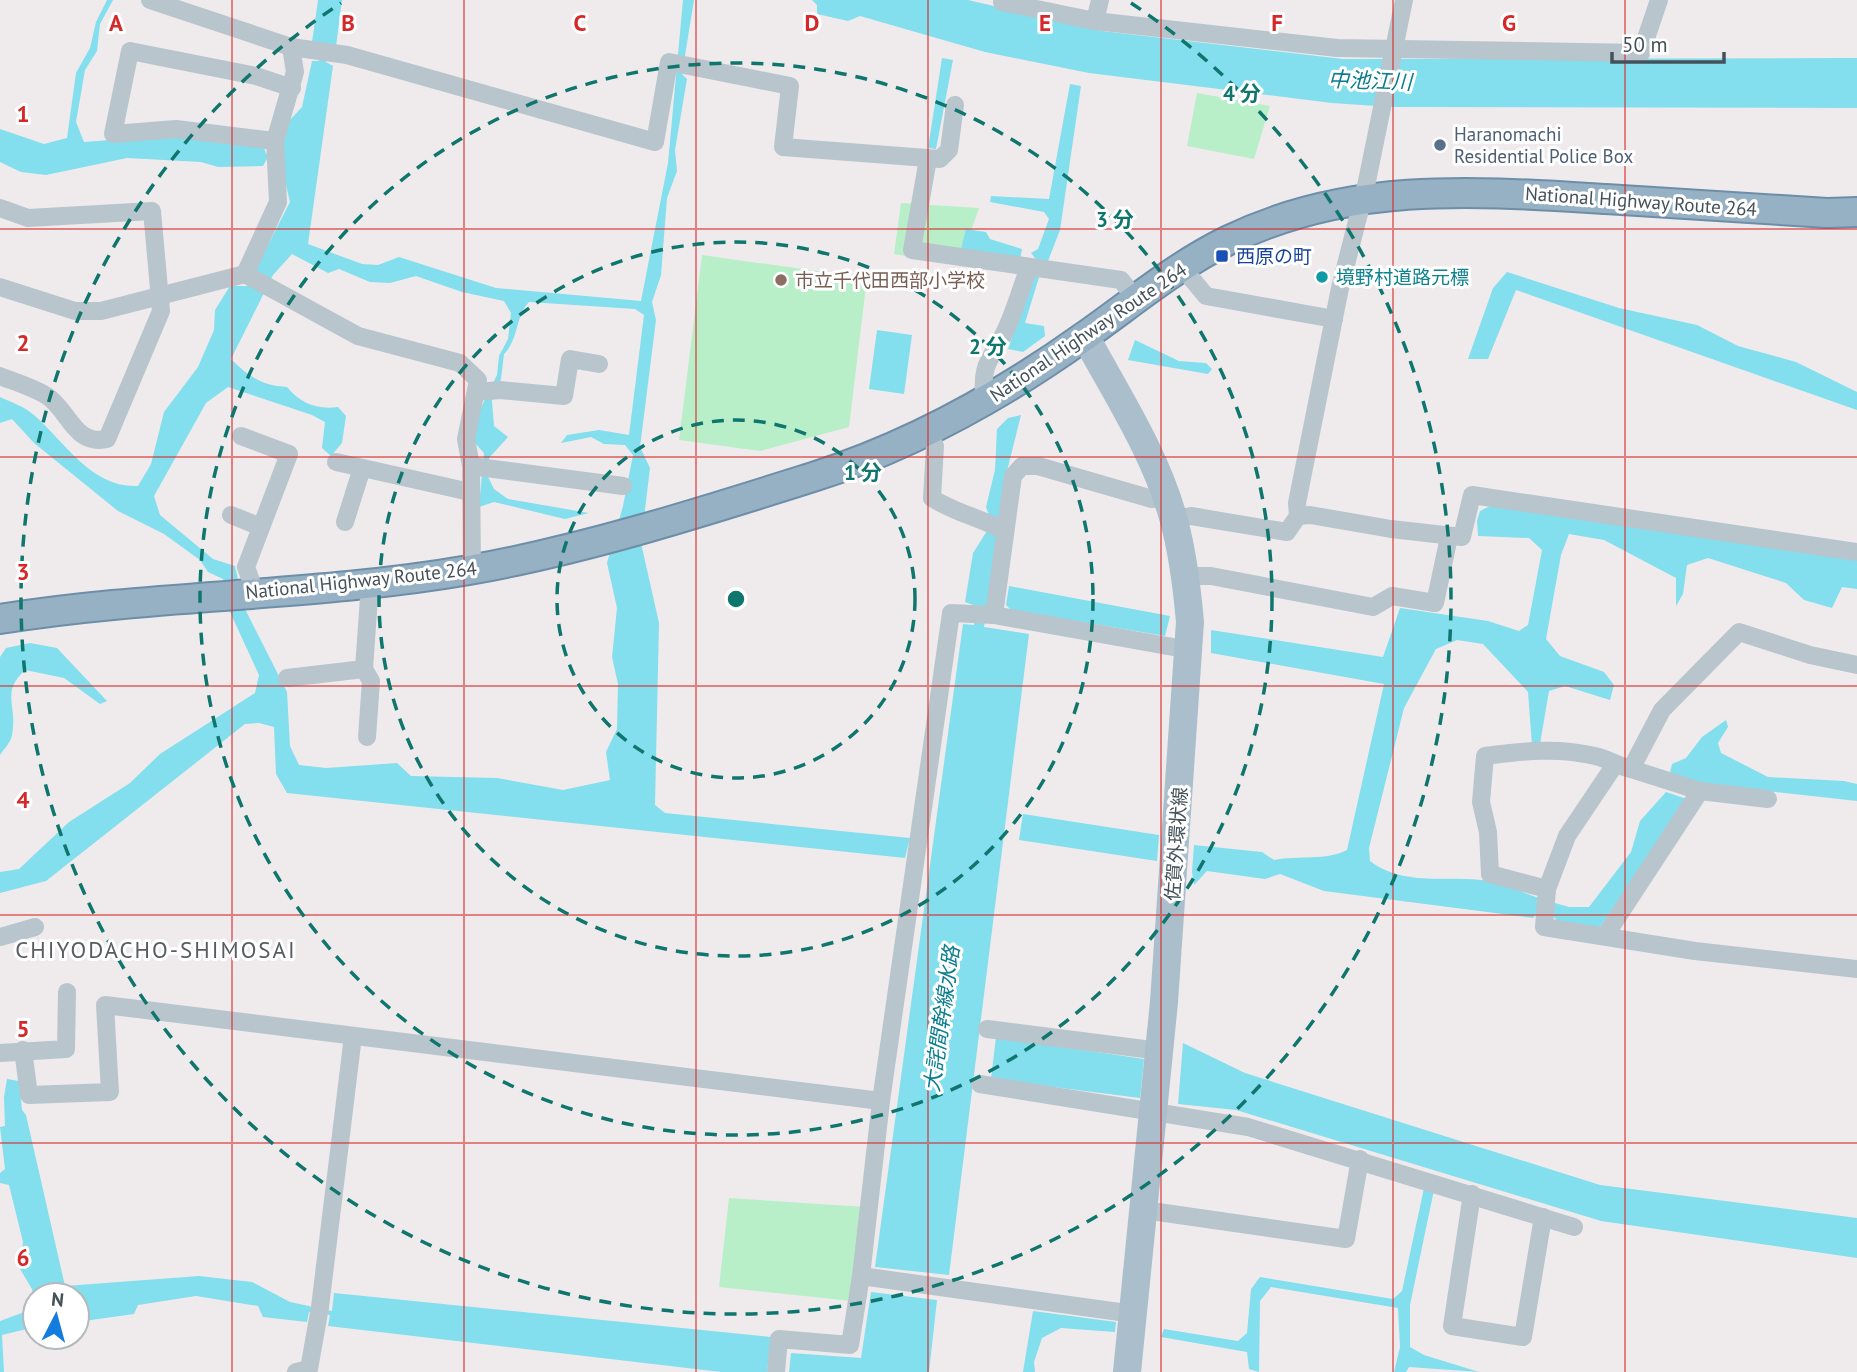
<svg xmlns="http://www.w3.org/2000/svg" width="1857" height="1372" font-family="'PT Sans','Noto Sans JP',sans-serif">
<rect width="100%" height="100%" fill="#efebec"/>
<g fill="#b8efc9">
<path d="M1197 93 1270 106 1254 159 1187 146Z"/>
<path d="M901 203 979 208 959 265 894 254Z"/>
<path d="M702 255 867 278 849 427 760 451 679 440Z"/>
<path d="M729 1198 865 1207 851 1301 719 1287Z"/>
</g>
<g fill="#83deed" fill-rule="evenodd">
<path d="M107 0H113L100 24 97 51 85 70 76 122 84 142 176 135 264 147 266 154 280 155 290 120 302 107 312 61H319L322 44 312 42 318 0H342L336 46 328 45 326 62 333 66 308 244 362 264 378 265 399 257 496 288 641 301 668 163 683 0H694L682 74 687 79 675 150 677 171 667 198 661 275 652 302 656 320 640 447 650 468 641 543 659 623 655 805 665 813 910 838 905 858 287 793 276 774 274 727 259 723 245 724 46 881 0 893V872L19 869 69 822 130 783 160 754 255 693 259 675 230 612 223 579 208 572 200 560 164 534 118 511 34 443 12 419 0 423V397C11 402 25 407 34 415 66 443 91 488 138 486L151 464 164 412 198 367 214 330 215 310 230 286H247L290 202 280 160 267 159 263 166 218 167 201 162 127 158 46 175 21 172 0 162V129L44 144 67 138 76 73 90 48 96 22ZM292 254 328 273 339 269 370 282 390 283 416 276 462 292 504 301 511 313 508 339 499 356 497 375 476 418 474 442 484 453 479 507 494 502 565 519 589 513 508 499 494 489 488 477 489 458 508 437 494 426 492 401 501 379 504 354C519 339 515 317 529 302L635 309 644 315 629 435 599 430 567 435 561 443 591 437 604 444 625 445 633 455 623 506 607 563 617 608 612 657 618 684 617 729 606 752 610 780 563 790 497 778 411 776 397 763 326 768 299 765 290 746 287 692 244 607 235 566 213 559 160 515 154 496 206 403 228 387 312 415 325 422 322 448 331 456 342 443 346 416 338 407C317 410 300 403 287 387 262 386 248 376 231 359L273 275Z"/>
<path d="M812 0H968L1102 31 1343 59 1857 58V108L1391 107 1332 103 1089 73 985 52 860 16 848 21 817 14V5Z"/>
<path d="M942 58 953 60 936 149 929 148V142Z"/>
<path d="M1070 84 1081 86 1060 230 1048 261 1038 262 1031 253 1038 249 1049 219 1044 212 990 202 991 196 1049 199Z"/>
<path d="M966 229 986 232 990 239 1022 249 1020 259 961 249Z"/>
<path d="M1507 272 1619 308 1697 325 1738 346 1796 362 1857 392V410L1516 290 1488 359H1468L1493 288Z"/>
<path d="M1034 273 1040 274 1025 323 1044 326 1045 336 1023 352 1008 349Z"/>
<path d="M877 330 912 335 904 394 869 389Z"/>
<path d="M1135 340 1179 361 1206 363 1212 369 1208 374 1128 360Z"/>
<path d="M1021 415 1008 467 984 627 1029 634 949 1275 875 1267 963 624 974 625 976 606 965 602 973 553 992 523 986 507 995 470 997 429 1008 418Z"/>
<path d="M1490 506 1857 560V589L1842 587 1832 608 1804 600 1786 583 1708 558 1687 565 1683 594 1676 606V578L1604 540 1569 534 1561 555 1546 639 1560 656 1604 672 1614 685 1610 700 1565 686 1549 691 1540 744 1532 745 1528 692 1483 644 1457 640 1436 649 1404 708 1369 848 1370 861C1403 886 1443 876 1481 880 1500 881 1521 892 1539 898V911L1533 918 1324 891 1280 874 1265 879 1207 871 1194 885 1192 872 1194 845 1262 852 1274 860C1299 855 1326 861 1347 850L1384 684 1211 653V630L1383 657 1400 608 1488 621 1519 631 1528 625 1542 550 1529 538 1478 536 1477 521 1480 511Z"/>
<path d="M1009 586 1170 616 1165 636 1011 610 1006 605Z"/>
<path d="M30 643 57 648 107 701 100 704 64 678 25 670C0 693 18 705 12 735 11 742 4 749 0 755V657L6 648Z"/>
<path d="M1726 720 1728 727 1718 743 1721 753 1768 777 1844 781 1857 784V801L1686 782 1670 772 1672 764 1686 758 1702 737Z"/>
<path d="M1666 792 1687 799 1600 927 1558 922 1551 913 1555 903 1569 907H1589L1631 852 1640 821Z"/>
<path d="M1023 814 1159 835 1157 861 1019 840Z"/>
<path d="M996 1037 1144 1059 1140 1098 991 1079Z"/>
<path d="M1183 1043 1245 1073 1600 1185 1857 1218V1258L1601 1221 1236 1110 1178 1104Z"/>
<path d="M7 1079 19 1081 22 1110 26 1115 65 1286 199 1276 252 1282 290 1302 332 1311 334 1293 771 1337 767 1372H721L328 1326 330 1315 309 1312 307 1322 263 1317 258 1306 196 1296 138 1305 134 1314 77 1322V1295H35V1308L32 1289 20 1269 23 1242 9 1185 0 1183V1173L5 1169 0 1127 5 1126 4 1097Z"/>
<path d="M1424 1188 1434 1190 1410 1305V1347L1424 1355 1479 1372 1409 1367 1406 1372H1394L1400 1347 1398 1308 1271 1287 1260 1301 1259 1372 1249 1369 1247 1352 1161 1337 1164 1329 1238 1341 1247 1333 1251 1289 1260 1277 1393 1299 1402 1291Z"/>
<path d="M871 1292 937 1300 929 1372H789L791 1353 861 1358Z"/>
<path d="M35 1308V1327L2 1335 4 1372H0V1321Z"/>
<path d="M1033 1311 1116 1322 1115 1332 1061 1328 1042 1338 1034 1362 1035 1372H1023Z"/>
</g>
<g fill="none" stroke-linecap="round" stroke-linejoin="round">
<defs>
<path id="trunk" d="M0 619C155 594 314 597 469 570 583 550 702 512 813 477 911 446 1001 396 1085 336 1132 303 1177 265 1229 240 1351 181 1475 191 1606 199 1680 204 1754 209 1827 213L1857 212"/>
</defs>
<use href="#trunk" stroke="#6d8ea8" stroke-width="32"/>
<g stroke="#b9c5cc" stroke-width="18">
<path d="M150 0 291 47 347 55 655 142 669 62 790 86 783 147 940 159 949 150 955 105"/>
<path d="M1002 2 1095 21 1337 48 1641 53 1659 0"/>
<path d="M1095 21 1100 0"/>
<path d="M275 141 176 129 113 134 130 51 256 76 292 88"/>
<path d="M928 159 912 250 1121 280 1135 298"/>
<path d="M0 208 28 218 152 211 161 311 107 439C74 446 69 410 47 396 33 387 15 382 0 376"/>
<path d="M1182 267 1206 296 1334 319"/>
<path d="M245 274 278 202 275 141 295 72 291 47"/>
<path d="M0 287 75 311H101L245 274 358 336 460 363 478 380 466 439 471 466 472 570"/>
<path d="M477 392 500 390 564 396 570 359 599 364"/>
<path d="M985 402C979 359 994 359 1008 325 1016 306 1022 286 1029 267"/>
<path d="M929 432 935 446 932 498C955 513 981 518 1005 531"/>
<path d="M241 436 289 454 246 567 255 592"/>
<path d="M336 462 470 492"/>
<path d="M471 466 623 486"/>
<path d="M231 515 261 527"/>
<path d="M1298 516 1310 515 1391 529 1462 537 1472 495 1857 552"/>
<path d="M1174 519 1191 516 1287 532 1298 516 1297 503 1340 288 1366 186 1404 0"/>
<path d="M345 522 362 468"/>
<path d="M1186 576H1211L1373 607 1392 596 1435 603 1449 537"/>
<path d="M994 615 1013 476 1022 466H1038L1152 499 1166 498"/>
<path d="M1857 665 1810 655 1739 632 1662 710 1631 769C1618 766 1608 759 1595 756 1558 747 1524 751 1485 756L1481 802 1488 832 1490 874 1547 889 1544 927 1695 951 1857 969"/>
<path d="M287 678 364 669"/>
<path d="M367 737 371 681 364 669 370 583"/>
<path d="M1631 769 1700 791 1768 799"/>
<path d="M1547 889 1567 836 1614 766"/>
<path d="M1605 936 1700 791"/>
<path d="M0 937 35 927"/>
<path d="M987 1029 1160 1051"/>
<path d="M23 1050 29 1095 110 1092 105 1005 881 1101"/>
<path d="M0 1053 66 1049 67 992"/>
<path d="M980 1084 1248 1127 1574 1227"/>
<path d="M1472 1194 1452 1326 1523 1337 1543 1217"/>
<path d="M1144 1210 1346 1239 1360 1159"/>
<path d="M861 1276 881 1101 951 613 994 615 1190 650"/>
<path d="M296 1372 309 1369 320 1307 353 1036"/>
<path d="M776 1372 779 1339 850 1345 861 1276 1134 1314"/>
</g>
<path stroke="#aabecc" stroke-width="28" d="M1085 336C1117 395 1157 456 1174 521 1183 554 1187 588 1190 622L1164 1002 1127 1372"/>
<use href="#trunk" stroke="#96b0c4" stroke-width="28"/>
</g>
<path fill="none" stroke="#d62828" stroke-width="2" stroke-opacity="0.55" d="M232 0V1372M464 0V1372M696 0V1372M928 0V1372M1161 0V1372M1393 0V1372M1625 0V1372M0 229H1857M0 457H1857M0 686H1857M0 915H1857M0 1143H1857"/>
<g fill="none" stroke="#0f766e" stroke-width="3.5" stroke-dasharray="12 9">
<circle cx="736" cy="599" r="179"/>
<circle cx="736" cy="599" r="357"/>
<circle cx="736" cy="599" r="536"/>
<path d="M1131 3A715 715 0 1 1 341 3"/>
</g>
<circle fill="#5c6f8a" stroke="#fff" stroke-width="2.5" cx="1440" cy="145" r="7"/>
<rect fill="#1a4fb4" stroke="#fff" stroke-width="2.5" x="1215" y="249" width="14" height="14" rx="3.5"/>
<circle fill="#0f9aa8" stroke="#fff" stroke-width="2.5" cx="1322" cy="277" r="7"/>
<circle fill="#8d6e63" stroke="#fff" stroke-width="2.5" cx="781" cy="280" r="7"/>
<g text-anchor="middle" stroke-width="6" stroke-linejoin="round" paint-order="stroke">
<g font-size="19" fill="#4e5e75" stroke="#fff" text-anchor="start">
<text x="1454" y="141">Haranomachi<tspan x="1454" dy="22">Residential Police Box</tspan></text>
</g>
<g font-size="19" fill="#445159" stroke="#fff">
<text transform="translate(1641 201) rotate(4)" y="7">National Highway Route 264</text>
<text transform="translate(1088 332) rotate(-34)" y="7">National Highway Route 264</text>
<text transform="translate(361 580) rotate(-6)" y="7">National Highway Route 264</text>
<text transform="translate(1176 844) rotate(-86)" y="7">佐賀外環状線</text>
</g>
<g font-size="19" fill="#164399" stroke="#fff" text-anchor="start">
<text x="1236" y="263">西原の町</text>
</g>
<g font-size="19" fill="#0d838f" stroke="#fff" text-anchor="start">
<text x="1336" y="284">境野村道路元標</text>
</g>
<g font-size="19" fill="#785e54" stroke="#fff" text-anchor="start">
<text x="795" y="287">市立千代田西部小学校</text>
</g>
<g font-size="21" font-style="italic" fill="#0a7e90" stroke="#fff">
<text transform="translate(1370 81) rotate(2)" y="7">中池江川</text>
<text transform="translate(942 1019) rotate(-82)" y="7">大詫間幹線水路</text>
</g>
<g font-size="23" letter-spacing="2" fill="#585d61" stroke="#fff">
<text x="156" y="958">CHIYODACHO-SHIMOSAI</text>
</g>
</g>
<g font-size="23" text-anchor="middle" font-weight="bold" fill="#d62828" stroke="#fff" stroke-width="6" stroke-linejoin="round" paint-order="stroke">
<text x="116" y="31">A</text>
<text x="348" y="31">B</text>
<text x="580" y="31">C</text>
<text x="812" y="31">D</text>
<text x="1045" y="31">E</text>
<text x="1277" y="31">F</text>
<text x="1509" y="31">G</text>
<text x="23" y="122">1</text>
<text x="23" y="351">2</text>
<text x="23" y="580">3</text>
<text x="23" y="808">4</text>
<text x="23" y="1037">5</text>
<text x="23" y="1266">6</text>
</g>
<circle cx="736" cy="599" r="10" fill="#0f766e" stroke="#fff" stroke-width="3.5"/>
<g font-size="21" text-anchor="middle" font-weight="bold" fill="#0f766e" stroke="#fff" stroke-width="6" stroke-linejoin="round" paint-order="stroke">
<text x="1242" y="101">4 分</text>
<text x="1115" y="227">3 分</text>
<text x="988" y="354">2 分</text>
<text x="863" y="480">1 分</text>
</g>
<g transform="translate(56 1316) rotate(6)"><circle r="33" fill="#ffffff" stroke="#b4b9bd" stroke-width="2"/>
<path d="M0-5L12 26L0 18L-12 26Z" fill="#157cdf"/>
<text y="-10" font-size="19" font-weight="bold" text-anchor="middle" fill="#445159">N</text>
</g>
<path d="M1612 52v10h112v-10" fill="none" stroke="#445159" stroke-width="3.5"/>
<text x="1622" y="52" font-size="21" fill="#445159" stroke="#ffffff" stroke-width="5" paint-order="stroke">50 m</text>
</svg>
